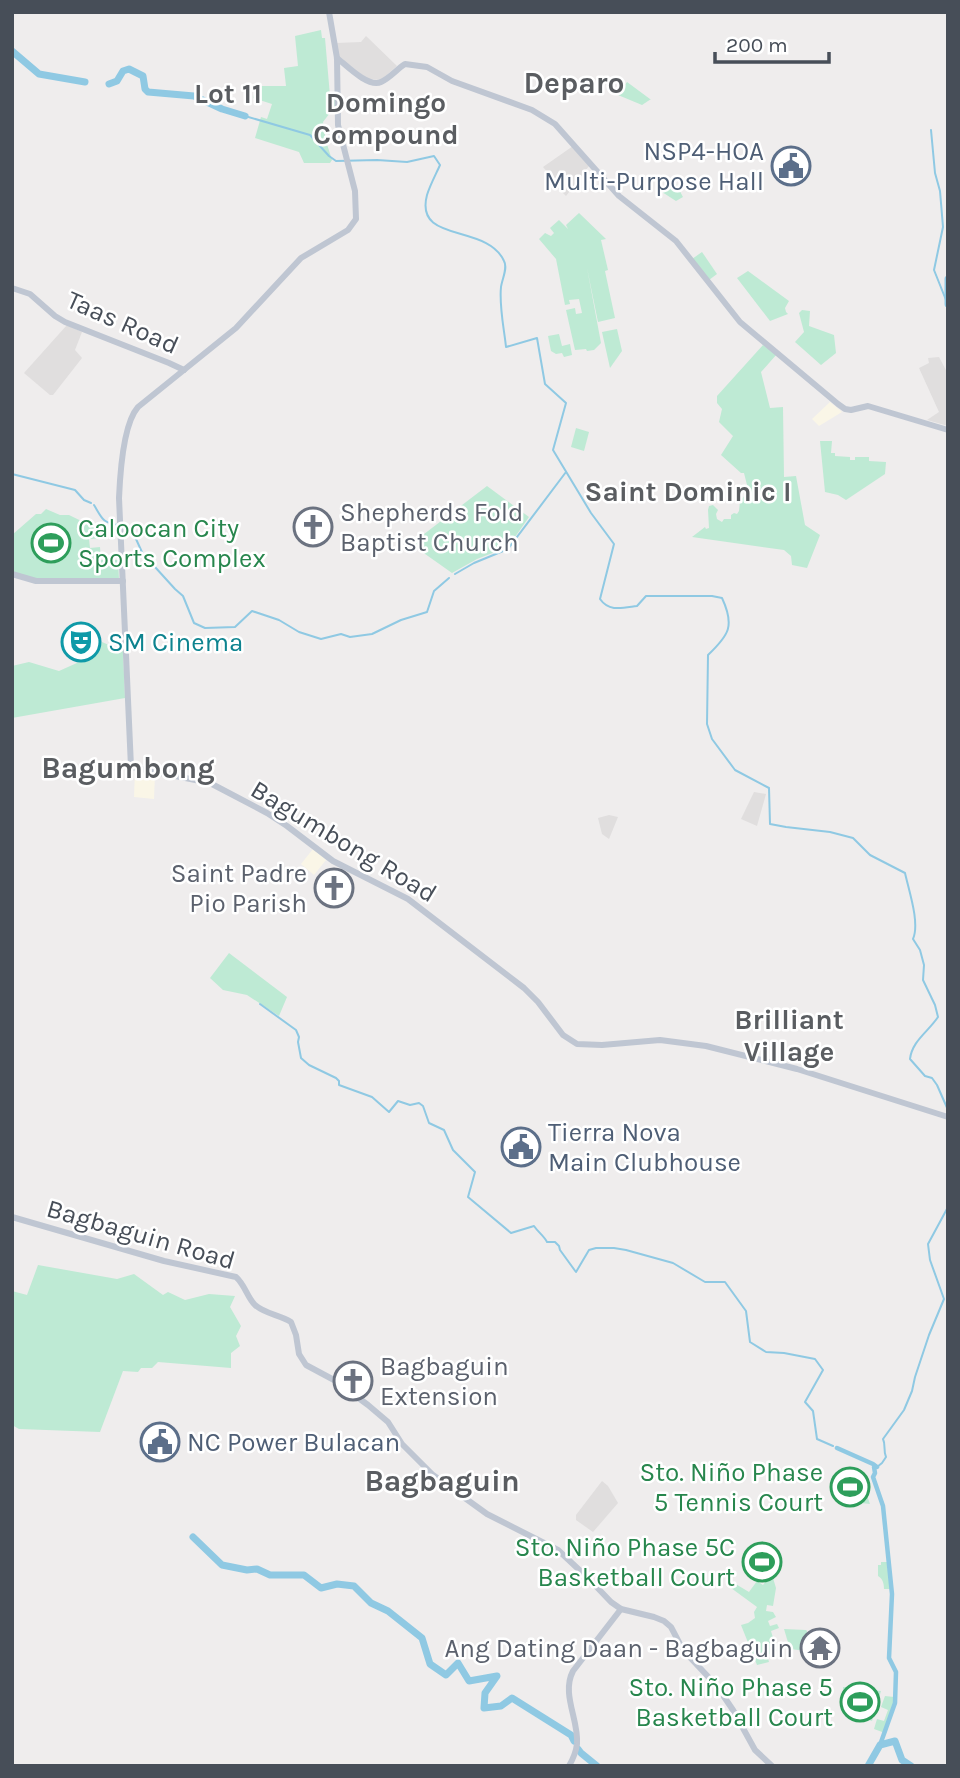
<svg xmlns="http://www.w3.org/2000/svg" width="960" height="1778" font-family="Karla,sans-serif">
<rect width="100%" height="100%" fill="#efeded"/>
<g fill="#faf6e7">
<path d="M830 402 842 412 819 426 812 419Z"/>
<path d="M135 770 155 774 154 799 134 797Z"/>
<path d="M313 849 326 860 314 875 301 864Z"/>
</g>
<g fill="#e0dede">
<path d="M366 36 397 66 381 80 368 79 337 57 336 43 361 42Z"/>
<path d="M573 146 589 166 566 196 548 178 550 175 543 167Z"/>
<path d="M67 325 82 332 75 350 82 358 53 395H50L24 373Z"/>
<path d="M939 357 948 374V426L927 420 939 412 919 368 929 363 928 358Z"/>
<path d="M754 792 766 794 757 826 741 819Z"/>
<path d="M609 815 618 817 609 839 602 834 598 818Z"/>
<path d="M602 1481 608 1486 618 1503 593 1532 576 1520V1515Z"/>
</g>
<g fill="#beead4">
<path d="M321 30 322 38H325L330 96H337L336 105 323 122 326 141 332 160 330 163H304L299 152 255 138 261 117 267 119 272 104 253 98 256 86H286L284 68 298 66 295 36Z"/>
<path d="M627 82 650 99H651L642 105 618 95Z"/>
<path d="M676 184 683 197 676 201 662 192Z"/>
<path d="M579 213 606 239 601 240 608 270 605 271 615 318 598 322 587 268 601 343 594 350 587 351 586 349 575 350 566 310 575 308 576 314 582 313 579 299 569 300 570 304 565 305 556 259 539 239 545 233 551 236 554 233 550 228 559 220 568 229 566 225Z"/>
<path d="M702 252 717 274 709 280 692 259Z"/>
<path d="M748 271 789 301 785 308 786 312 788 314 770 321 737 278Z"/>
<path d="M802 310 810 311 809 326 834 335 836 353 821 365 795 342 804 332 799 313Z"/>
<path d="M617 329 622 351 610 368 602 332Z"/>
<path d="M559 334 562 346 570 344 572 355 564 357 562 353 556 354 551 351 548 336Z"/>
<path d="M763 345 777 354 761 372 770 408 783 407 784 477 796 476 805 525 820 535 807 568 792 565 791 556 784 550 692 537 705 527 706 529 709 528 708 510 709 506 713 505 718 510 716 514 717 519 722 522 724 519H731V515L734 513 737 514 739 511 740 501 745 495 747 485 744 473H741L721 455 733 436 719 422 722 409 717 403V396Z"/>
<path d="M576 428 589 432 584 451 571 447Z"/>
<path d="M820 441H832L831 453H835V456L850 457V460H855V457H869V461L886 462 885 474 846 500 838 495 825 492Z"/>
<path d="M487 486 529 517 508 547 477 559 452 573 411 544Z"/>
<path d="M46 509 60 515H69L104 532 105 538 89 539 90 548 100 547 101 560H118L119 579 33 578 12 572V535L36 514H41Z"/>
<path d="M102 642 123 651 125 698 12 718V666L29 662 59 671 97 654Z"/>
<path d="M229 953 287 997 279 1016 247 995 223 990 210 978Z"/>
<path d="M38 1265 117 1279 134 1274 163 1295 168 1292 185 1300 209 1294 235 1296 230 1307 241 1326 236 1336 240 1346 231 1353V1368L158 1362 152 1368H141L138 1372 123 1371 100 1432 19 1429 12 1425V1291L27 1295Z"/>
<path d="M840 1479C860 1485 864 1484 870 1504L852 1502 854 1494 838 1489Z"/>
<path d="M767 1558 776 1588 773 1606 767 1605 766 1611 773 1612 776 1617 768 1621 770 1626 777 1624 779 1628 771 1631 774 1641 771 1642 772 1647 775 1646 777 1651 767 1655 769 1662 757 1665 741 1625 748 1623 755 1618 754 1612 757 1607 731 1588 734 1583 749 1592 757 1581 763 1585 766 1581 758 1574 759 1566 756 1559Z"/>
<path d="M881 1562H887L890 1589H884C884 1584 883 1579 878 1576V1565H881Z"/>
<path d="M784 1629 806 1630 807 1631 806 1651 790 1649Z"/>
<path d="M843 1687 881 1691 872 1721 869 1720 843 1698Z"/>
<path d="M885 1696 894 1697V1703L885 1733 874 1729 877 1719 884 1721 888 1710 881 1707Z"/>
</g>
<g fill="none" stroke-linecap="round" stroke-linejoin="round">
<g stroke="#8fc9e3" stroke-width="2">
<path d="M245 116 310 135 329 156 336 161 377 160 407 162 434 156 440 165C436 174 430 185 427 195 414 244 487 223 504 261 508 268 502 279 501 287 499 306 504 328 506 347L537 338 545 384 566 403 553 450 591 513 614 544 600 599C609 612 622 608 637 606L646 596H712L722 598C735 626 729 635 708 655L707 724 712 739 735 770 769 788 770 824 786 827 830 832 853 838 870 855 905 873C909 891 920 923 913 939L920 950 924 965 923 980 935 1005 938 1017C928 1032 912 1041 910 1059L925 1076 932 1078 937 1085 948 1110"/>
<path d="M931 130 935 173 940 191 943 227 934 270 948 305"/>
<path d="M12 474 75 490 84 500 91 503"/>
<path d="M94 505C102 518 102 523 119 525"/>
<path d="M124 527 136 539 146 561 155 567 175 589 183 596 194 623 205 628 235 627 252 611 279 620 299 632 321 639 341 634 350 637 372 634 401 620 427 612 434 591 449 578"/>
<path d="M455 574 474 563 508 549 566 472"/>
<path d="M260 1004 296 1030 299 1037 298 1042 301 1058 309 1065 336 1078 339 1081V1085L372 1097 389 1112 398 1101 410 1105 419 1103 423 1106 429 1123 444 1130 453 1150 475 1172 468 1197 511 1233 534 1226C538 1232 544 1236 547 1242H555L559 1246 560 1250 576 1272 589 1250 596 1248H614L626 1250 673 1263 705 1282H725L746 1311 750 1342 766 1352 784 1353 815 1359 823 1370 805 1402 813 1411 817 1439 833 1446"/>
<path d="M877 1467 882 1463 886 1457C883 1450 886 1445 883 1439L904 1410 912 1391 915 1377 929 1335 944 1299 930 1260 928 1244 948 1207"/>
</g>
<path stroke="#8fc9e3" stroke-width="4.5" d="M837 1448 873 1464 877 1467H874L875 1473 873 1477 883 1506 892 1594 889 1658 896 1672 895 1703 880 1745"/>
<g stroke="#8fc9e3" stroke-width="7">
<path d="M12 51 39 74 85 82"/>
<path d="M109 84 117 81 123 71 129 69 143 76 145 89 148 92 194 96 222 109 245 116"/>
<path d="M948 279V304"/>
<path d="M193 1537 222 1565 247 1570 257 1569 270 1575H304L321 1588 337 1584 354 1586 371 1603 388 1611 422 1638 430 1664 446 1675 458 1663 469 1681 497 1676 485 1693 484 1708 501 1706 512 1698 571 1735 574 1741"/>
<path d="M578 1749 581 1753 597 1766"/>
<path d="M868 1766 880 1745 895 1741 902 1760 911 1766"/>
</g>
<g stroke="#bfc6d2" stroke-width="6">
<path d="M329 12 337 58 338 125 355 191 356 219 348 230 301 258 236 328 138 407C123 424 120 475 119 498L131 767 210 783 267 813 287 826 333 861 408 899 524 988 538 1002 563 1035 577 1044 602 1045 660 1040 706 1046 797 1069 948 1117"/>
<path d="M337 58C346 65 368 88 381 82 390 78 397 69 405 64L427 67 452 81 532 110 555 124 619 196 676 241 740 322 838 404 845 409 851 410 868 406 948 430"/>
<path d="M12 288 30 294 55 316 65 322 169 363 184 370"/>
<path d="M12 574 36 581H123"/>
<path d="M12 1217 164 1261 236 1277C245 1285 247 1297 255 1305 265 1314 280 1315 291 1322L296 1335 299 1354 306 1365 334 1380 368 1405 388 1422 402 1444 433 1475 487 1514 558 1550 590 1580 611 1602 621 1609 654 1617 664 1621 671 1627 683 1650 716 1685 733 1710 755 1750 772 1766"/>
<path d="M569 1766C573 1759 576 1752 577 1744 579 1720 561 1694 573 1671L621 1609"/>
</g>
</g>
<defs>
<symbol id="civic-ring" viewBox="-11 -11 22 22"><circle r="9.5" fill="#fff" stroke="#5c6f8a" stroke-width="1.5"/><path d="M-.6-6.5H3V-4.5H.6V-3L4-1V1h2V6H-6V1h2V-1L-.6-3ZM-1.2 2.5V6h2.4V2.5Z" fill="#5c6f8a"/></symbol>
<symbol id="church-ring" viewBox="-11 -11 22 22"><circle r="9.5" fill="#fff" stroke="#6b7280" stroke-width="1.5"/><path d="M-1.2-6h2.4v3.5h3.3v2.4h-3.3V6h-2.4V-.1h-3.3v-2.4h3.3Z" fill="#6b7280"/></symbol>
<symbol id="stadium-ring" viewBox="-11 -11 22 22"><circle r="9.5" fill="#fff" stroke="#2e9e5b" stroke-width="1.5"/><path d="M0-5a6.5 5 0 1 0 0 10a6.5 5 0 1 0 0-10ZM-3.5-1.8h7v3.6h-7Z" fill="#2e9e5b"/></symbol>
<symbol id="theatre-ring" viewBox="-11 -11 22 22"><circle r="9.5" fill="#fff" stroke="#0f9aa8" stroke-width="1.5"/><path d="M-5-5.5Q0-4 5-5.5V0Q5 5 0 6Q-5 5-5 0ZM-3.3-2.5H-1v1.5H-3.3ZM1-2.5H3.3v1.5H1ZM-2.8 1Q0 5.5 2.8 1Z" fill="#0f9aa8"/></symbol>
<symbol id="temple-ring" viewBox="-11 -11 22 22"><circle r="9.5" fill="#fff" stroke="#6b7280" stroke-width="1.5"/><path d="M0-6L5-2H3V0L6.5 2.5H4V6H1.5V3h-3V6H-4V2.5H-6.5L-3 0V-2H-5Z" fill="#6b7280"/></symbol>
</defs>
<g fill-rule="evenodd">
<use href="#civic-ring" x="769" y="144" width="44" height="44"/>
<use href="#church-ring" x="291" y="505" width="44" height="44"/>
<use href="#stadium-ring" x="29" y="521" width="44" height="44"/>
<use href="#theatre-ring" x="59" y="620" width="44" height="44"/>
<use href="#church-ring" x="312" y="866" width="44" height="44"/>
<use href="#civic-ring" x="499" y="1125" width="44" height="44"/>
<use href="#church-ring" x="331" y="1359" width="44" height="44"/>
<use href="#civic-ring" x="138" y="1420" width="44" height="44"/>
<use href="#stadium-ring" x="828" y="1465" width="44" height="44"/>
<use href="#stadium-ring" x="740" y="1540" width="44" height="44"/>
<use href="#temple-ring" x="798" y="1626" width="44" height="44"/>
<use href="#stadium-ring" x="838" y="1680" width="44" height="44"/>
</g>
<g text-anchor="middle" stroke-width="5" stroke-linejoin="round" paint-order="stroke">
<g font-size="26" fill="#4e5e75" stroke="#fff" text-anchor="start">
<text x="764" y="160" text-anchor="end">NSP4-HOA<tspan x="764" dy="30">Multi-Purpose Hall</tspan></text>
<text x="548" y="1141">Tierra Nova<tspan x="548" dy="30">Main Clubhouse</tspan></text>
<text x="187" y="1451">NC Power Bulacan</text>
</g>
<g font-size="26" fill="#474e58" stroke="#fff">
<text transform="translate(123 322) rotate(24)" y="9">Taas Road</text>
<text transform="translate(344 841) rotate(31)" y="9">Bagumbong Road</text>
<text transform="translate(141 1234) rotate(16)" y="9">Bagbaguin Road</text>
</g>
<g font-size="26" fill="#5b616d" stroke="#fff" text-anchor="start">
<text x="340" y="521">Shepherds Fold<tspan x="340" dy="30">Baptist Church</tspan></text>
<text x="307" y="882" text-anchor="end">Saint Padre<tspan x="307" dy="30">Pio Parish</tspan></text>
<text x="380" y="1375">Bagbaguin<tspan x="380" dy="30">Extension</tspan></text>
<text x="793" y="1657" text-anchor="end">Ang Dating Daan - Bagbaguin</text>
</g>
<g font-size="26" fill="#27864d" stroke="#fff" text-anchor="end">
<text x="78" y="537" text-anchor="start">Caloocan City<tspan x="78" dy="30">Sports Complex</tspan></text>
<text x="823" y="1481">Sto. Niño Phase<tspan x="823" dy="30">5 Tennis Court</tspan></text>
<text x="735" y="1556">Sto. Niño Phase 5C<tspan x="735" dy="30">Basketball Court</tspan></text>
<text x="833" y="1696">Sto. Niño Phase 5<tspan x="833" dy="30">Basketball Court</tspan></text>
</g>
<g font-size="26" fill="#0d838f" stroke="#fff" text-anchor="start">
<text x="108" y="651">SM Cinema</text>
</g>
<g font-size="28" font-weight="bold" fill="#5a5d61" stroke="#fff">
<text x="228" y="103">Lot 11</text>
<text x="386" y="112">Domingo<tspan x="386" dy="32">Compound</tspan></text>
<text x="688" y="501">Saint Dominic I</text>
<text x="789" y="1029">Brilliant<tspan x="789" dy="32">Village</tspan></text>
</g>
<g font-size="30" font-weight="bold" fill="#5a5d61" stroke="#fff">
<text x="574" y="93">Deparo</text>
<text x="128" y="778">Bagumbong</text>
<text x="442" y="1491">Bagbaguin</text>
</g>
</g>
<rect width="960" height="1778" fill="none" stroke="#474e58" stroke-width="28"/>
<path d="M715 52v10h114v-10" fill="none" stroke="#474e58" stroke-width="3.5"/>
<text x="726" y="52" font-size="21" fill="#474e58" stroke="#ffffff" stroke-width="5" paint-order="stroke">200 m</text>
</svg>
